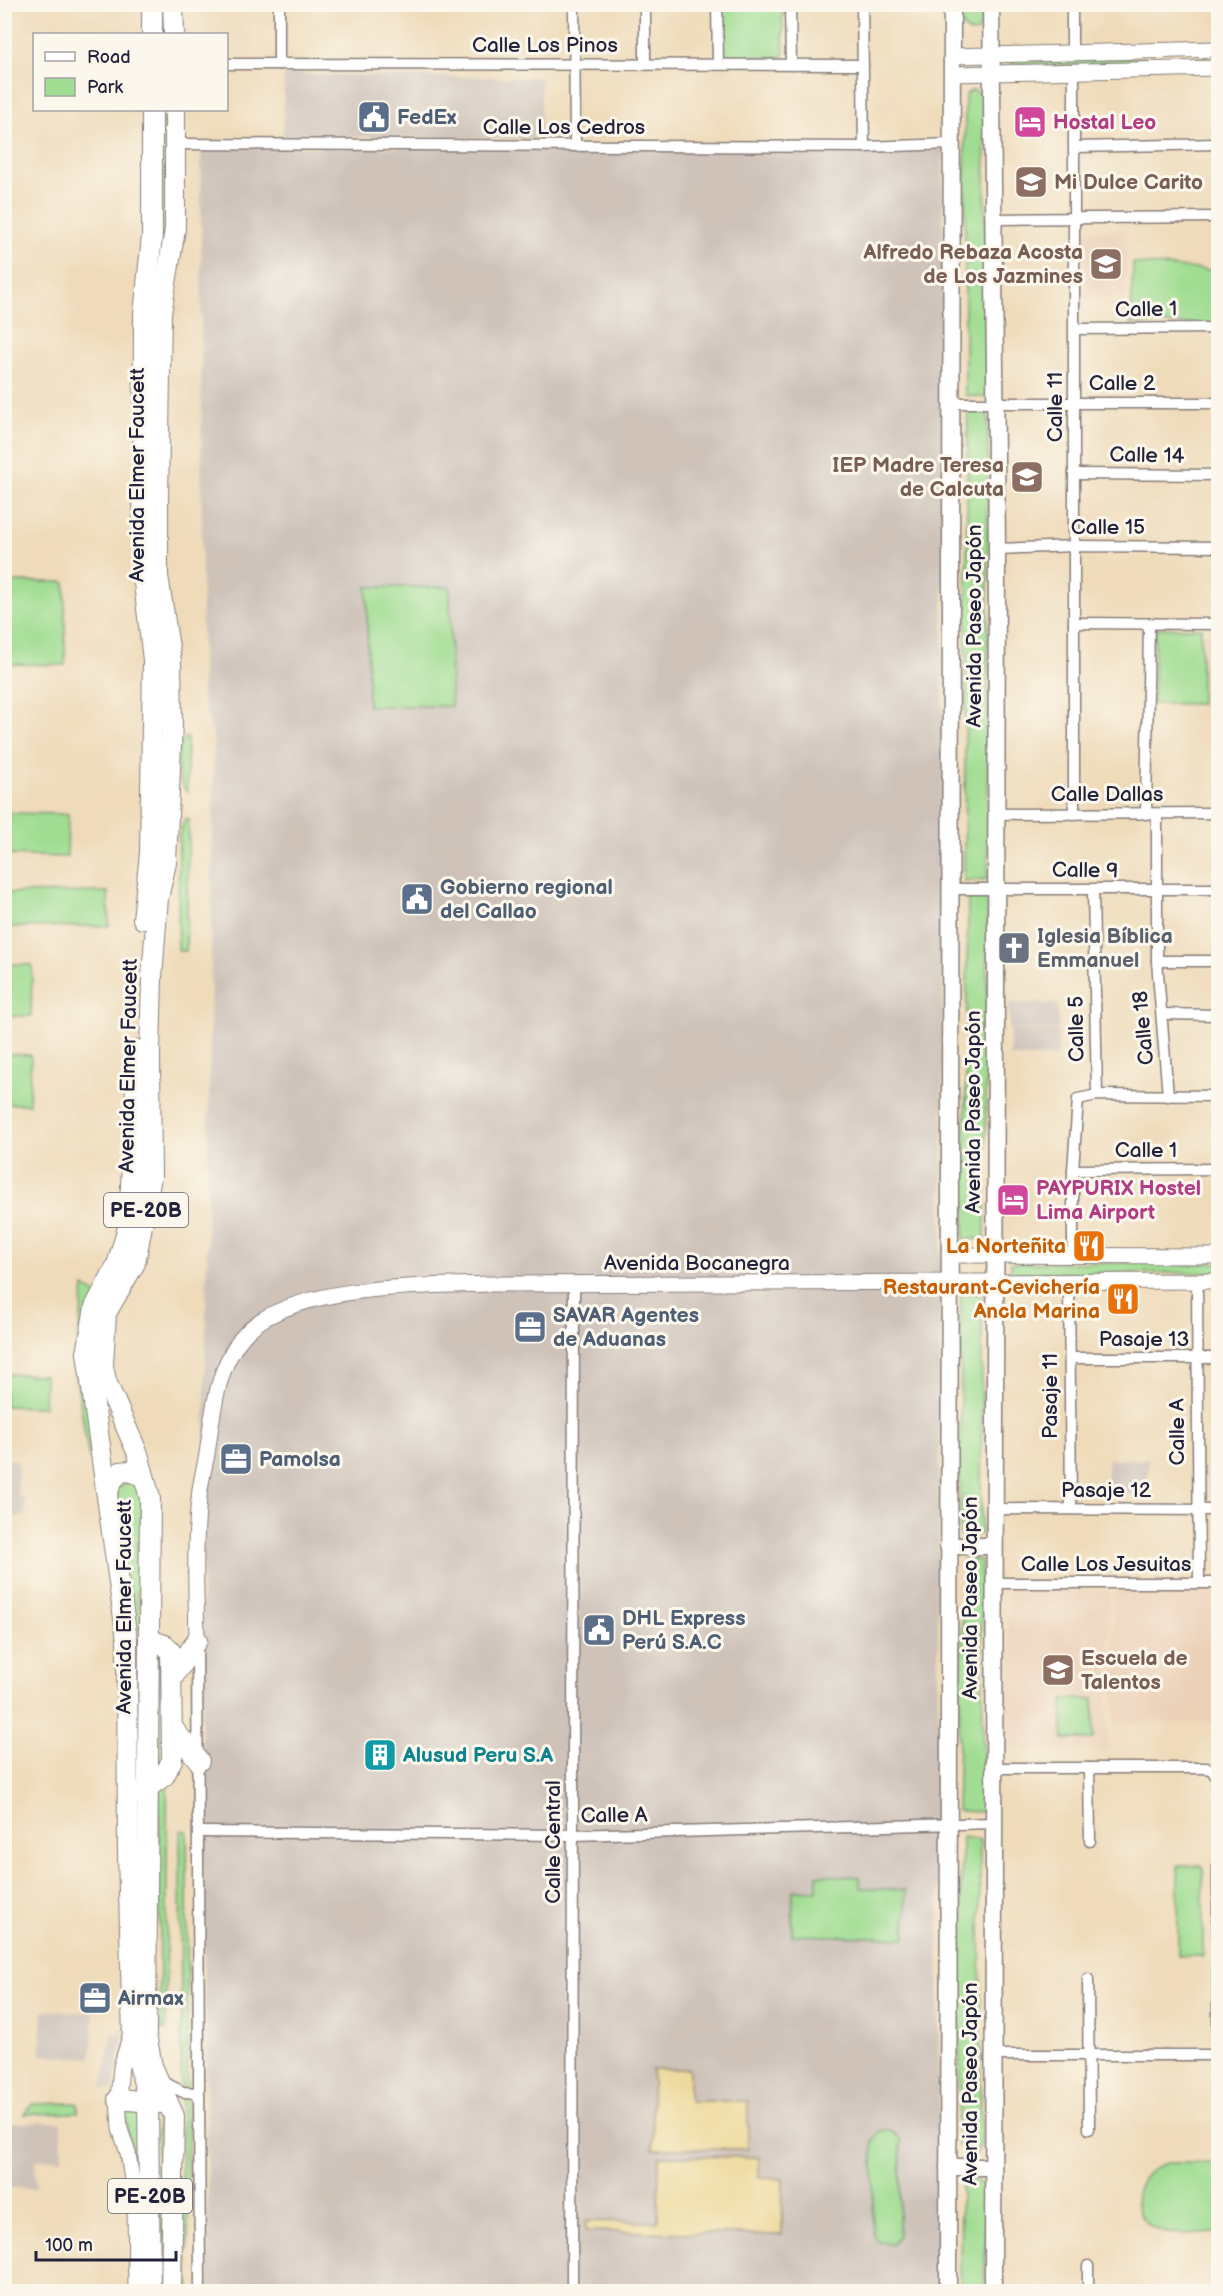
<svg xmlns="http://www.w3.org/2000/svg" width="1223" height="2296" font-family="'Balsamiq Sans',sans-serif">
<rect width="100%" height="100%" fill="#fbf7ec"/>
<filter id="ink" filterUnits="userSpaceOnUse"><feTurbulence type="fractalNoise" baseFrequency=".0167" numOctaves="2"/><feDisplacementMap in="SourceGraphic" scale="12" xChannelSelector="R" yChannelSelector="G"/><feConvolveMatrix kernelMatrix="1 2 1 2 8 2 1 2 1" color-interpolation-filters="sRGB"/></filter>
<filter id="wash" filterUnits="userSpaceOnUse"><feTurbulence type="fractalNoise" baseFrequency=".008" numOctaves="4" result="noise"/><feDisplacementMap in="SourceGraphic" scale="24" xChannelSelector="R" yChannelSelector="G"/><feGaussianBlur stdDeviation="1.35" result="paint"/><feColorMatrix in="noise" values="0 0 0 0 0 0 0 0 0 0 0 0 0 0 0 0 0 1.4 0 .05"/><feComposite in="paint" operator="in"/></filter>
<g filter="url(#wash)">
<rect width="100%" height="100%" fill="#efdbba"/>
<g fill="#ecd2b9">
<path d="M1085 230H1127L1126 298H1085Z"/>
<path d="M1205 633H1218V705H1203Z"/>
<path d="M1009 1589 1109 1591 1107 1750 1007 1749Z"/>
<path d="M1116 1590 1218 1591V1723L1115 1722 1113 1599Z"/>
</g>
<g fill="#cec2b9">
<path d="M284 74 541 78V139L283 136Z"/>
<path d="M201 147 943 149V1060L938 1603 939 2291H209L201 1688 214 739 202 699Z"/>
<path d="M1009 1003 1058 1004V1030L1009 1029Z"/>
<path d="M1010 1030 1058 1031V1057H1010Z"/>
<rect x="1107" y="1459" width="41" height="35"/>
<path d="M5 1460H18V1496L25 1497V1517H5Z"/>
<path d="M43 2010 94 2013 91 2058 40 2055Z"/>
<path d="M125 2025 113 2090 102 2088 112 2034H118Z"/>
<path d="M61 2122 62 2159 35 2160 36 2188H5V2123Z"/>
</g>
<g fill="#a0dd92" stroke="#618066" stroke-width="1.5">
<path d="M721 5H782L784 57H721Z"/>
<path d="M958 5H983V21L977 32 972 33C958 26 958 19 958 5Z"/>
<path d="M1218 57V64L1013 66 1011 64 1015 60Z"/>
<path d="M973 90 984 96 988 395 986 398 965 395V100L967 93Z"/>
<path d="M160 121H169L168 225 156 261Z"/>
<path d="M1133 263 1209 270 1218 275V324H1131Z"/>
<path d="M968 410 988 411V879L964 881Z"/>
<path d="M5 582H65V665L5 664Z"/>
<path d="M367 587H450L451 706H368Z"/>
<path d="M1155 628H1201V704H1153Z"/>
<path d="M184 738H187V792C176 781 174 751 184 738Z"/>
<path d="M5 813 68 814 67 857 5 855V838H8L9 830 5 829Z"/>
<path d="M185 819H189L186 951H178L179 836Z"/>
<path d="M108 892 109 926 5 927V893Z"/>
<path d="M968 898H988L985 1239H964Z"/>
<path d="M5 964 32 965 31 1016H5Z"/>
<path d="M5 1054 31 1055 29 1104H5Z"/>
<rect x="1011" y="1263" width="207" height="10"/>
<path d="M84 1287 95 1293 98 1459 89 1458 75 1370Z"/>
<path d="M961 1294H982L981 1534 960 1536Z"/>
<path d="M5 1374 45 1375 44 1407 5 1406Z"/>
<path d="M130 1481 138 1486 142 1497 141 1580C131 1596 146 1615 139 1629L130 1628 115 1488Z"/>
<path d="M964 1558 981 1560 984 1812 957 1811Z"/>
<path d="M159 1649 168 1654 166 2029H160Z"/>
<rect x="1063" y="1699" width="31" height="40"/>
<path d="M180 1831H187L188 2249H182Z"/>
<path d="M962 1837 980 1840 981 2143 976 2155 958 2146Z"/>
<rect x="1178" y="1866" width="25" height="90"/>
<path d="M817 1875 860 1877V1888L906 1890 905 1938 792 1935 793 1890 817 1891Z"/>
<path d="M78 2103V2113L24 2114 32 2104Z"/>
<path d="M124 2110 140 2114 143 2195H138Z"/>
<path d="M162 2116 164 2292 158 2291 157 2117Z"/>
<path d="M891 2130 901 2140 899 2236 892 2245 876 2240 873 2233V2140L880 2131Z"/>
<path d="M1168 2163H1218V2232C1200 2232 1176 2237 1158 2230 1122 2216 1135 2169 1168 2163Z"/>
<path d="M976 2180 985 2188V2291H960L961 2187 969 2181Z"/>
<path d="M182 2256 188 2258 190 2291H182Z"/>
</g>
<g fill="#eeda9e" stroke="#887e6c" stroke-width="1.5">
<path d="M652 2069H689V2101H748V2149H653Z"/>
<path d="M659 2156 759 2157V2178L783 2179 782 2235 586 2231V2221L658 2222Z"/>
</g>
</g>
<g filter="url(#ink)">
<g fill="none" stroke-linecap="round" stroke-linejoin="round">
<defs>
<g id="street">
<path d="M574 4 575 146"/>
<path d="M717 4 718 64"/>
<path d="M790 4 791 65"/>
<path d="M862 4 864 147"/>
<path d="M1072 4V53"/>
<path d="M226 64 863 65"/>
<path d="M279 64V4"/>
<path d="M645 64V4"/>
<path d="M1074 71V814"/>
<path d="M175 144 864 147 953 144"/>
<path d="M1075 147 1218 144"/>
<path d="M995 219 1218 217"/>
<path d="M1075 329 1218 328"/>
<path d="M952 403H1218"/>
<path d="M1074 474 1218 475"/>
<path d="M997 549 1074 546 1218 547"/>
<path d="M1074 623 1218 624"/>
<path d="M996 814 1218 813"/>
<path d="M1146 814 1149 624"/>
<path d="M1157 814V961L1168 1096"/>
<path d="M951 889H1218"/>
<path d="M1093 890 1097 1095"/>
<path d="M1157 961H1218"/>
<path d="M1162 1014 1218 1015"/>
<path d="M1073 1170 1218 1169"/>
<path d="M1073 1254V1170L1078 1099 1097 1095 1218 1096"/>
<path d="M1197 1281 1199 1583"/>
<path d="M1069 1282 1071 1509"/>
<path d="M1070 1358H1218"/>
<path d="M993 1509 1218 1510"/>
<path d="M993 1583H1218"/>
<path d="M197 1643 200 2292"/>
<path d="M992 1768H1205L1211 1769 1218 1779"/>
<path d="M1089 1768 1090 1841"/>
<path d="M200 1832 573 1835 993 1823"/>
<path d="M1218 1867V1896"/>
<path d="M1088 1979 1089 2129"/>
<path d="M992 2055H1218V1902"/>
<path d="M159 2080 183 2092 198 2093"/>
<path d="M572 2292 574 1284"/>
<path d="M1088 2292V2266"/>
</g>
<g id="secondary">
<path d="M953 56 1218 49"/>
<path d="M953 74 1218 68"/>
<path d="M949 1255 1218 1256"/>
<path d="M197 1640C196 1593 194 1545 199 1499 200 1484 204 1469 207 1454 214 1406 218 1343 267 1317 325 1285 424 1286 491 1284L1218 1281"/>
<path d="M131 2033 121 2067 118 2099 120 2129 128 2153 135 2201 136 2292"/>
</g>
<g id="primary">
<path d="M991 4 997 549 993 2292"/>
<path d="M948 1546H993"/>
<path d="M948 2167H993"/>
<path d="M948 2292 952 4"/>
</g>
<g id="highway">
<path d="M152 4V34"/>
<path d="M173 4 174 34"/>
<path d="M143 919 150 853 153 660 143 574 144 314 152 236V110"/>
<path d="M138 1050 129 1224 117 1265 95 1307 87 1353 127 1640 128 1855 133 2040 148 2100 150 2292"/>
<path d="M107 1496 111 1482 120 1472 130 1471 144 1477"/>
<path d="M173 1677 197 1640"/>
<path d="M172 1727 199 1761"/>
<path d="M140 1793 164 1776 172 1760 171 1652 165 1645 149 1640"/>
<path d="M118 2099 161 2103"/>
<path d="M171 2292 174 2116 152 2066 146 2034 150 1498 138 1454 106 1381 103 1366 106 1313 135 1263 151 1177 150 1054 152 977 158 898 166 863 172 722 171 661 158 576V500L161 313 175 229V110"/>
</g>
</defs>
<use href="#street" stroke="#887e7a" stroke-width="13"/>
<use href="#secondary" stroke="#887e7a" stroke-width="17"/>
<use href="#primary" stroke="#887e7a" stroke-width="19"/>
<use href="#highway" stroke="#887e7a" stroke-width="22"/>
<use href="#street" stroke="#fff" stroke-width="10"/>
<use href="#secondary" stroke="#fff" stroke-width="15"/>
<use href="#primary" stroke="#fff" stroke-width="16"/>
<use href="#highway" stroke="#fff" stroke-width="20"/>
</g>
</g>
<defs>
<symbol id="civic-square" viewBox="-11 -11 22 22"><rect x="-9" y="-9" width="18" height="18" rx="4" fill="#5c6f8a" stroke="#fbf7ec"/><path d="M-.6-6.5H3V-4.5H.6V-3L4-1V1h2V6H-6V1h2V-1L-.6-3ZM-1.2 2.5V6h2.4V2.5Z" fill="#fff"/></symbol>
<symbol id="hotel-square" viewBox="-11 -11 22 22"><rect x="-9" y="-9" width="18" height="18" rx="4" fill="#d1479c" stroke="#fbf7ec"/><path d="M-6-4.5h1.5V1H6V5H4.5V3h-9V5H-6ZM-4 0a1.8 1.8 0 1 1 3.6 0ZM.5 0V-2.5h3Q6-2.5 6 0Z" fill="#fff"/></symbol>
<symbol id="school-square" viewBox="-11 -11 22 22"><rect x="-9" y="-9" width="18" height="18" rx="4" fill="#8d6e63" stroke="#fbf7ec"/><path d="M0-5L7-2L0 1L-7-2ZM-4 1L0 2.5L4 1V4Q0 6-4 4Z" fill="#fff"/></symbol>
<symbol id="church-square" viewBox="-11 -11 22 22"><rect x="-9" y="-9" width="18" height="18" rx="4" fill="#6b7280" stroke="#fbf7ec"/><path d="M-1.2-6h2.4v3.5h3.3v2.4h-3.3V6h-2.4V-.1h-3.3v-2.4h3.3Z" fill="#fff"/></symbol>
<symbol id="restaurant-square" viewBox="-11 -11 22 22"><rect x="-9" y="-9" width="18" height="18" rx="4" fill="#e8710a" stroke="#fbf7ec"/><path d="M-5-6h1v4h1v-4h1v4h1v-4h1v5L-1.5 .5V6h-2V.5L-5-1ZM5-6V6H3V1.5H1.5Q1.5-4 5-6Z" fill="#fff"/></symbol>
<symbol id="office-square" viewBox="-11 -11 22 22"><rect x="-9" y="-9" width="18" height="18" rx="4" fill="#5c6f8a" stroke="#fbf7ec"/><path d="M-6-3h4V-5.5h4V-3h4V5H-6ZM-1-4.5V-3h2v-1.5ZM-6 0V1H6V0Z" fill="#fff"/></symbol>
<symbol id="university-square" viewBox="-11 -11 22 22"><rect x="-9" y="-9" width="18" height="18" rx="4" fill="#8d6e63" stroke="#fbf7ec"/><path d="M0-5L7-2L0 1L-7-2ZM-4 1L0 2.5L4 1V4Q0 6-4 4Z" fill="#fff"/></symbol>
<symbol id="building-square" viewBox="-11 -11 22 22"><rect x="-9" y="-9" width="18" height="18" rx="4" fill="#0f9aa8" stroke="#fbf7ec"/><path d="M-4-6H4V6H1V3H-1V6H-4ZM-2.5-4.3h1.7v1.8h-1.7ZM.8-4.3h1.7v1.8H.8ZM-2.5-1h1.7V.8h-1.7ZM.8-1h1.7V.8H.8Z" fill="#fff"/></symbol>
</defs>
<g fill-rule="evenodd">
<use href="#civic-square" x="355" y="98" width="38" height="38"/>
<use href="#hotel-square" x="1011" y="103" width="38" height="38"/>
<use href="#school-square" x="1012" y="163" width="38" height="38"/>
<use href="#school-square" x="1087" y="245" width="38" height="38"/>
<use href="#school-square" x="1008" y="458" width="38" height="38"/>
<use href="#civic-square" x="398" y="880" width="38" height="38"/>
<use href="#church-square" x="995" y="929" width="38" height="38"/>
<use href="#hotel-square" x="994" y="1181" width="38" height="38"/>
<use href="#restaurant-square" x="1070" y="1227" width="38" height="38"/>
<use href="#restaurant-square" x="1104" y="1280" width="38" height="38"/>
<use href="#office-square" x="511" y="1308" width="38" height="38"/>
<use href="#office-square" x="217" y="1440" width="38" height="38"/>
<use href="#civic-square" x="580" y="1611" width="38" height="38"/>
<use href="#university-square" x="1039" y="1651" width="38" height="38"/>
<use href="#building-square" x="361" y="1736" width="38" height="38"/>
<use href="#office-square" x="76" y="1979" width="38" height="38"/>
</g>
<g text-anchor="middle" stroke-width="6" stroke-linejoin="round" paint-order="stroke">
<g fill="#fbf7ec" stroke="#636270" stroke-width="1.5">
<rect x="104" y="1193" width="84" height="34" rx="4.5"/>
<rect x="108" y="2179" width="84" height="34" rx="4.5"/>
</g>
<g font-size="20" font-weight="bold" fill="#22223b">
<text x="146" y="1217">PE-20B</text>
<text x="150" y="2203">PE-20B</text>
</g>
<g font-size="21" fill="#22223b" stroke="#fbf7ec">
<text x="545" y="52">Calle Los Pinos</text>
<text x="564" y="134">Calle Los Cedros</text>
<text transform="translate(1146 309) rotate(-1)" y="7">Calle 1</text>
<text x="1122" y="390">Calle 2</text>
<text transform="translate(1055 407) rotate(-90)" y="7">Calle 11</text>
<text transform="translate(1147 455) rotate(1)" y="7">Calle 14</text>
<text transform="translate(137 475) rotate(-90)" y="7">Avenida Elmer Faucett</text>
<text x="1108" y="534">Calle 15</text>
<text transform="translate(974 626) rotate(-90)" y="7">Avenida Paseo Japón</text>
<text x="1107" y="801">Calle Dallas</text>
<text transform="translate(1085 870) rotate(1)" y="7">Calle 9</text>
<text transform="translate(1143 1028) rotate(-95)" y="7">Calle 18</text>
<text transform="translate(1076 1029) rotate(-91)" y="7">Calle 5</text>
<text transform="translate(128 1066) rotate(-89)" y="7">Avenida Elmer Faucett</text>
<text transform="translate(973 1112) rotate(-90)" y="7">Avenida Paseo Japón</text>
<text x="1146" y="1157">Calle 1</text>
<text x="697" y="1270">Avenida Bocanegra</text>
<text x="1144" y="1346">Pasaje 13</text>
<text transform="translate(1050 1396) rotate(-90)" y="7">Pasaje 11</text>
<text transform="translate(1177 1432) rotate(-90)" y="7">Calle A</text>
<text x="1106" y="1497">Pasaje 12</text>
<text x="1106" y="1571">Calle Los Jesuitas</text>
<text transform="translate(970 1598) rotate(-90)" y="7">Avenida Paseo Japón</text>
<text transform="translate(124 1607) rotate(-90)" y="7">Avenida Elmer Faucett</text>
<text transform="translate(614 1815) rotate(-1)" y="7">Calle A</text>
<text transform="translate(553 1842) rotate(-90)" y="7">Calle Central</text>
<text transform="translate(970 2084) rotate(-90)" y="7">Avenida Paseo Japón</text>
</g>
<g font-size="21" font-weight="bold" fill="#4e5e75" stroke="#fbf7ec" text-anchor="start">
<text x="397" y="124">FedEx</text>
<text x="440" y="894">Gobierno regional<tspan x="440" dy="24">del Callao</tspan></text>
<text x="553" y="1322">SAVAR Agentes<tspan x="553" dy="24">de Aduanas</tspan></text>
<text x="259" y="1466">Pamolsa</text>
<text x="622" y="1625">DHL Express<tspan x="622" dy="24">Perú S.A.C</tspan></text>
<text x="118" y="2005">Airmax</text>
</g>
<g font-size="21" font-weight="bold" fill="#b23c85" stroke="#fbf7ec" text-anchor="start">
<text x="1053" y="129">Hostal Leo</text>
<text x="1036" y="1195">PAYPURIX Hostel<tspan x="1036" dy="24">Lima Airport</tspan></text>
</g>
<g font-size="21" font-weight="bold" fill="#785e54" stroke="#fbf7ec" text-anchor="start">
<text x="1054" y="189">Mi Dulce Carito</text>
<text x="1083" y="259" text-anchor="end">Alfredo Rebaza Acosta<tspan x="1083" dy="24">de Los Jazmines</tspan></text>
<text x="1004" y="472" text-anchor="end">IEP Madre Teresa<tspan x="1004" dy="24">de Calcuta</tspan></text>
<text x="1081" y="1665">Escuela de<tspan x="1081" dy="24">Talentos</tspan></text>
</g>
<g font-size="21" font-weight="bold" fill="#5b616d" stroke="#fbf7ec" text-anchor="start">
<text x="1037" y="943">Iglesia Bíblica<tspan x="1037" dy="24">Emmanuel</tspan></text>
</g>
<g font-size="21" font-weight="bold" fill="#c56008" stroke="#fbf7ec" text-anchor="end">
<text x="1066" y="1253">La Norteñita</text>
<text x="1100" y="1294">Restaurant-Cevichería<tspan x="1100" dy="24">Ancla Marina</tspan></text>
</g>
<g font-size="21" font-weight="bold" fill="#0d838f" stroke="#fbf7ec" text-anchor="start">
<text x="403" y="1762">Alusud Peru S.A</text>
</g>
</g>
<rect width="1223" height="2296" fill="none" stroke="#fbf7ec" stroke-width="24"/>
<rect x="33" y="33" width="195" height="78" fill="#fbf7ec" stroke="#a4a2a5" stroke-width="1.5"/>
<rect x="45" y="52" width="30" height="9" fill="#ffffff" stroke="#a4a2a5" stroke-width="1.5"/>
<text x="87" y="63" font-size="18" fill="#22223b">Road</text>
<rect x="45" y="78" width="30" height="18" fill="#a0dd92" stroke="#a4a2a5" stroke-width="1.5"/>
<text x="87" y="93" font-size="18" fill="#22223b">Park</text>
<path d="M36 2251v9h140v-9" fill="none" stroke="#22223b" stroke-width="3"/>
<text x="45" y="2251" font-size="18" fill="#22223b" stroke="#fbf7ec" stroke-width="4.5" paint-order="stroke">100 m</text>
</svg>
